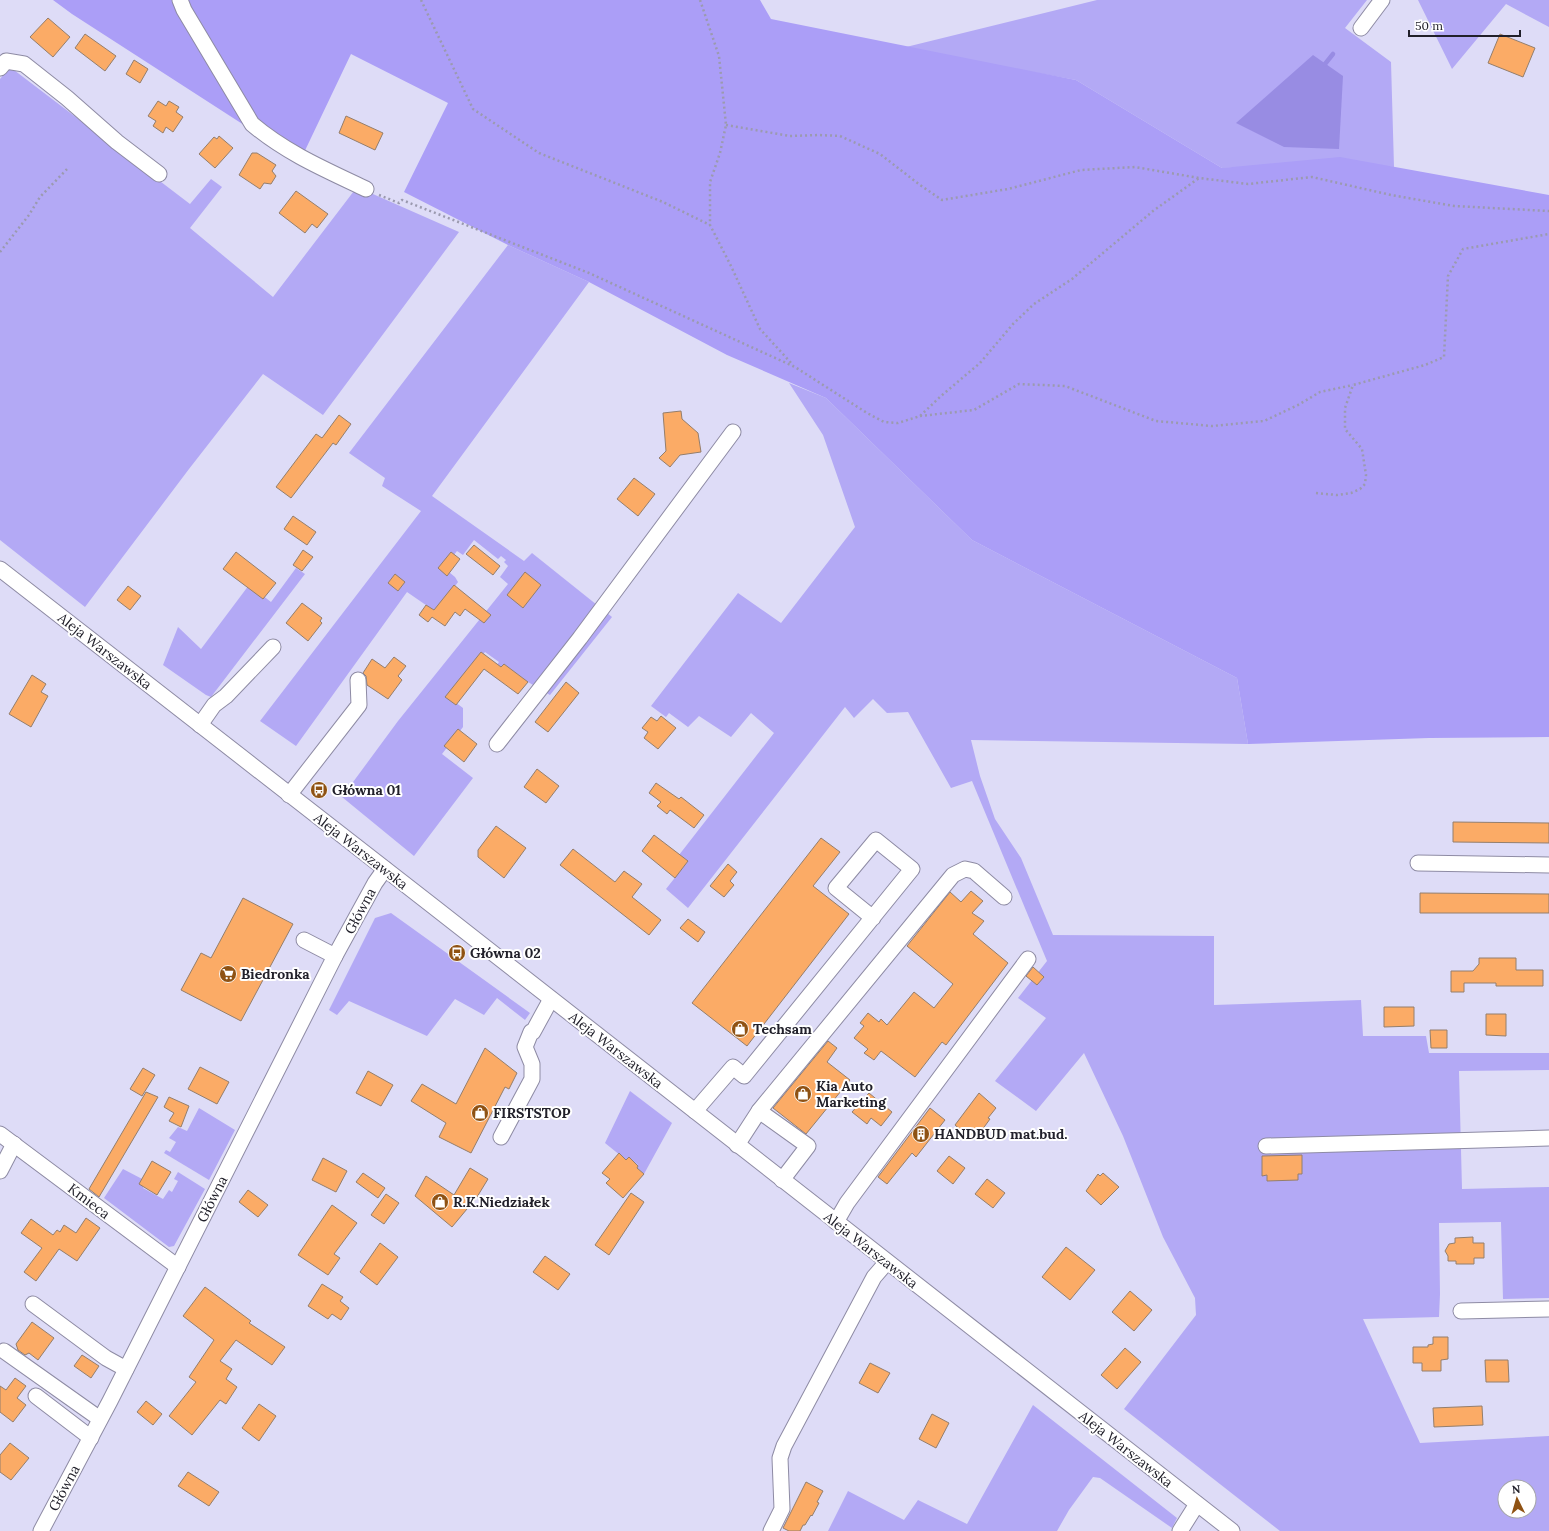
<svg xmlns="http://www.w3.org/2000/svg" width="1549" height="1531" font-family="Lora,serif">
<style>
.green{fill:#b3a9f5;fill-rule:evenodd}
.forest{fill:#ab9ef7}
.water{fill:#988ce3}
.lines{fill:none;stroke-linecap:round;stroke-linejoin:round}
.stream{stroke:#988ce3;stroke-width:4.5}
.building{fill:#fbab66;stroke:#947e6c}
.minor-casing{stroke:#8e8ba4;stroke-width:17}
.path{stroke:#9b9aaf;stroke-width:2.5;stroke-dasharray:2 3;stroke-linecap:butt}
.minor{stroke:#fff;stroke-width:15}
.labels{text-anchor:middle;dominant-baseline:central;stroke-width:4;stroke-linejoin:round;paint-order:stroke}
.street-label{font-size:14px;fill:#21202a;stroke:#fff}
.poi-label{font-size:14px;font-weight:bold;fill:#21202a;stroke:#fff;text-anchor:start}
</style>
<rect width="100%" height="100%" fill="#dedcf7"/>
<g class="green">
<polygon points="1097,0 1367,0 1345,28 1391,62 1394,167 1355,165 1222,168 1076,80 902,48"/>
<polygon points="1418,0 1549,0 1549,27 1506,4 1452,69"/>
<polygon points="10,67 190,204 211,179 222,187 190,228 273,297 357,187 459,232 323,415 263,374 189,469 85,607 0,540 0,79"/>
<polygon points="508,245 589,282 432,496 524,561 532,553 612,617 550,695 528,682 504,664 494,676 492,672 499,662 485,652 451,699 463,708 463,727 442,754 473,778 414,856 342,797 398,721 508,584 500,577 508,566 504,562 506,560 501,556 498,559 474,540 463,555 457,551 444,568 455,577 458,582 436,612 407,592 296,746 260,721 421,511 382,486 385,478 349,453"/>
<path d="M789,383L826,398L972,540L1237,678L1248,744L971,740L980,776L995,819L1021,858L1053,935L1214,936V1005L1361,1000L1363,1036H1426L1429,1053H1549V1070L1459,1071L1462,1189L1549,1187V1298L1503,1299L1501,1222L1439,1223L1440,1294L1439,1317L1363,1319L1420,1443L1549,1436V1531H1280L1124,1409L1196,1315L1195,1298L1163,1237L1123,1136L1084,1053L1036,1111L995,1081L1046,1018L1018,998L1047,961L972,781L951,788L908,712L887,713L873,699L854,718L845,707L688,908L666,889L688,861L679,855L774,733L751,713L731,737L699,716L688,727L669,713L666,717L651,706L738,593L781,623L855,527L823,435ZM1505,1487H1529V1511H1505Z"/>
<polygon points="296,568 305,574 211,697 206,695 163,665 178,627 201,649 249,585 271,602"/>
<polygon points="391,913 530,1013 525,1020 497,998 484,1015 455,999 427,1036 349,1001 337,1015 329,1010 375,918"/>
<polygon points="630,1091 672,1123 644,1174 637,1168 638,1165 629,1157 626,1160 605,1143"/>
<polygon points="199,1108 235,1130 209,1180 164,1153 166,1150 170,1152 176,1142 169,1138 178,1127 187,1131"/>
<polygon points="123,1169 146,1181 143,1188 163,1199 169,1190 172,1192 178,1181 174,1179 178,1172 205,1189 174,1246 169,1247 104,1198"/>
<polygon points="1033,1405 1177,1518 1172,1528 1100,1478 1093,1477 1069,1510 1057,1531 828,1531 848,1491 904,1520 918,1500 967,1524"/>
</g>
<polygon class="forest" points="53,0 760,0 771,19 1076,80 1222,168 1340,157 1549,195 1549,737 1429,738 1248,744 1237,678 972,540 826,398 727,355 589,282 508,245 404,192 448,103 351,54 300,161 72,14"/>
<polygon class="water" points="1313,55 1343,76 1339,149 1284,147 1236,123"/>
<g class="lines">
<polyline class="stream" points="1325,64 1333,54"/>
</g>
<g class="building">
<polygon points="48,18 70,37 53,57 30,37"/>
<polygon points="85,34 116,56 105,71 75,48"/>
<polygon points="1500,34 1535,48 1523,77 1488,63"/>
<polygon points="134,60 148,69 140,83 126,74"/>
<polygon points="158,101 166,106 169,101 179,107 176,112 183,117 173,132 166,127 163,133 153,126 156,121 148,116"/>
<polygon points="346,116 383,133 375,150 339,133"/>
<polygon points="219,136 233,148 215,168 199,154 214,137 217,139"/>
<polygon points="252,153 257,153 276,165 272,171 276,176 271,184 264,183 260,189 239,175"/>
<polygon points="296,191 328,214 317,228 312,224 305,233 279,213"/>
<polygon points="681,411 682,419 698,433 701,452 680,455 670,467 659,458 666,451 663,413"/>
<polygon points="339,415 351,424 336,445 333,443 291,498 276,487 316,434 322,438"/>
<polygon points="634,478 655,494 638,516 617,499"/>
<polygon points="293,516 316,532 307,545 284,529"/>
<polygon points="474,545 500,566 493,575 466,554"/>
<polygon points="303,550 313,557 302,571 293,565"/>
<polygon points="236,552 276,583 263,599 223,569"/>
<polygon points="451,552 460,559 447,576 438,568"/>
<polygon points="525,572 541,585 523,608 507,595"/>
<polygon points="395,574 405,582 398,591 388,583"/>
<polygon points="454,585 491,615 484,623 465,609 460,616 455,612 445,626 432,617 428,622 419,615 426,605 434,610"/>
<polygon points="128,586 141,596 130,610 117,600"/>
<polygon points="302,603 322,618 320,621 322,623 308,641 286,623"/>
<polygon points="481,652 501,667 504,664 528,682 518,694 484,669 456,705 445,697"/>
<polygon points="394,657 406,666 398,676 402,680 388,699 367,685 366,676 363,673 372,659 385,668"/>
<polygon points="32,675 46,684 41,692 48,696 31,727 9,714"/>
<polygon points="566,682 579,693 548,732 535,722"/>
<polygon points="661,716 676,728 658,749 644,738 648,732 642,728 651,717 657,721"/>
<polygon points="458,729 477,744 464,762 444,746"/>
<polygon points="537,769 559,786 546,803 524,787"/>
<polygon points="656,783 679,799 681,797 704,815 694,828 670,810 667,814 657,806 661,802 649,793"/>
<polygon points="1453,822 1549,823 1549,843 1453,842"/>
<polygon points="496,826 526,848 504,878 478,857 478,850"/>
<polygon points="654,835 688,861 675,878 642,851"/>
<polygon points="821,838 840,852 813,886 849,914 747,1046 692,1003"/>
<polygon points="573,849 615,882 624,871 642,884 632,897 661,920 649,935 560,865"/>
<polygon points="728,864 737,872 730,881 734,885 724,897 710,886"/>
<polygon points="971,891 983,901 972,913 984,921 973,934 1008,963 946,1045 942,1042 915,1077 881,1051 874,1060 864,1053 868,1049 854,1038 864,1026 860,1023 868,1013 879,1022 881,1019 887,1025 914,992 934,1008 953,984 907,946 950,892 961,902"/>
<polygon points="1420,893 1549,894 1549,913 1420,913"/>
<polygon points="243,898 293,924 241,1021 181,990 201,953 211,958"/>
<polygon points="688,919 705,932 698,942 680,928"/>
<polygon points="1479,958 1516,958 1516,970 1543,970 1543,986 1496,986 1496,983 1464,983 1464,992 1451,992 1451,971 1473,971 1479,964"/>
<polygon points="1033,967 1044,977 1037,985 1026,976"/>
<polygon points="1384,1007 1414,1007 1414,1026 1384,1027"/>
<polygon points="1486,1014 1506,1014 1506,1036 1486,1035"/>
<polygon points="1430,1030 1447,1030 1447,1048 1431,1048"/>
<polygon points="828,1041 837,1048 827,1062 850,1080 806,1134 773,1108"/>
<polygon points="485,1048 517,1073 509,1089 505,1087 471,1153 439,1137 446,1123 411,1101 422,1084 456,1104"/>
<polygon points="200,1067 229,1082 217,1104 188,1089"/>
<polygon points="143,1068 155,1075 142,1096 130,1089"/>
<polygon points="368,1071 393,1085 381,1106 356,1093"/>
<polygon points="146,1092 158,1097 99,1197 89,1189"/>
<polygon points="869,1093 892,1112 881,1126 871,1118 867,1124 852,1112"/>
<polygon points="979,1093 996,1108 988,1118 990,1119 982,1130 980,1129 971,1139 955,1125"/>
<polygon points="169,1097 189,1106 181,1127 169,1121 174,1113 164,1107"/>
<polygon points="930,1108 945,1120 916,1157 912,1153 887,1184 878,1177"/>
<polygon points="619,1153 626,1160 629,1157 638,1166 637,1168 644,1174 623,1198 606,1183 610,1179 602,1173"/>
<polygon points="1302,1155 1302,1174 1298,1174 1298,1180 1267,1181 1267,1175 1262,1176 1262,1156"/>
<polygon points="949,1156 965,1168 953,1184 937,1171"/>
<polygon points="323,1158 347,1171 336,1192 312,1180"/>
<polygon points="152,1161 171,1172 157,1195 139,1184"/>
<polygon points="470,1168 488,1179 477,1197 452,1227 415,1196 426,1176 454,1195"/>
<polygon points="363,1173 385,1188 378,1198 356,1182"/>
<polygon points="1103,1173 1119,1187 1101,1205 1086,1191 1098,1174 1100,1176"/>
<polygon points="987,1179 1005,1193 993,1208 975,1194"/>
<polygon points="248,1190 268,1205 258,1217 239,1202"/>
<polygon points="631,1193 644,1202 609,1255 595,1245"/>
<polygon points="386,1194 399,1203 384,1224 371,1215"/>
<polygon points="332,1205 357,1223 334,1254 340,1258 328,1275 298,1255"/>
<polygon points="86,1218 100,1228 77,1261 59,1249 36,1281 24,1272 42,1248 21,1233 31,1219 53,1235 57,1230 60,1232 64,1225 76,1233"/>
<polygon points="1473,1237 1473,1243 1484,1243 1484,1258 1474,1258 1474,1264 1456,1264 1456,1261 1448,1261 1448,1256 1445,1251 1449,1244 1455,1243 1455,1238"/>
<polygon points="380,1243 398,1257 377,1285 360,1272"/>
<polygon points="1066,1247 1095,1270 1070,1300 1042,1277"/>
<polygon points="545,1256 570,1274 558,1290 533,1272"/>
<polygon points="322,1284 343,1297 340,1301 349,1308 341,1320 332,1314 328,1319 308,1306"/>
<polygon points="205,1287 251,1321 249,1323 285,1347 272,1365 236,1340 220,1361 232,1369 226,1379 237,1387 226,1404 220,1400 192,1435 169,1416 196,1382 189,1377 214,1340 183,1316"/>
<polygon points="1130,1291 1152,1310 1134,1331 1112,1312"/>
<polygon points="32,1322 54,1338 38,1360 29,1353 25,1355 18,1350 16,1344"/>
<polygon points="1433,1337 1448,1337 1448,1359 1441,1360 1441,1371 1422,1371 1422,1363 1413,1363 1413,1347 1428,1347 1428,1345 1433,1344"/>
<polygon points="1125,1348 1141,1362 1117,1389 1101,1375"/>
<polygon points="82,1355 99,1366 91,1378 74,1366"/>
<polygon points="1485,1360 1508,1360 1509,1382 1486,1382"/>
<polygon points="870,1363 890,1373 878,1393 859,1383"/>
<polygon points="15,1378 26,1386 17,1398 26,1405 13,1422 0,1412 0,1386 6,1390"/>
<polygon points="146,1401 162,1414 153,1425 137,1412"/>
<polygon points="259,1404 276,1416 259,1441 242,1428"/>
<polygon points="1482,1406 1483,1425 1434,1427 1433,1408"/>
<polygon points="932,1414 949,1423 936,1448 919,1439"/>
<polygon points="10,1443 29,1458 11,1480 0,1472 0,1455"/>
<polygon points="188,1472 219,1492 209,1506 178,1486"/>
<polygon points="806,1482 823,1491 817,1502 819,1503 812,1516 811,1515 805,1525 803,1525 800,1531 789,1531 783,1528"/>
</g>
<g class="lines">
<g class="minor-casing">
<g id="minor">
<path d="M180,0L184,10L252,124C286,153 326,170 366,189"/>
<polyline points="1361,28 1382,0"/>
<polyline points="0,68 6,61 24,64 67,98 117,142 159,174"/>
<path d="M0,569C144,682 289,794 434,907C701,1114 965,1324 1232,1531"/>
<polyline points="200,725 214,705 226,696 273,647"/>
<polyline points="497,744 580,638 733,432"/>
<polyline points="289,795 359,705 358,680"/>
<polyline points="1418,863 1549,865"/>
<polyline points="304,940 335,956"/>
<polyline points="695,1111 733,1067 744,1076 912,869 876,840 836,888 873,918"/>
<polyline points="759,1111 808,1146 782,1180"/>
<polyline points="0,1134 178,1267"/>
<polyline points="501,1137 532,1079 532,1064 525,1047 531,1032 533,1032 551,999"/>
<polyline points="737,1145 759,1111 953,875 965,869 974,871 1004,897"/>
<polyline points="1266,1146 1549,1138"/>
<polyline points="0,1171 14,1144"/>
<polyline points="836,1222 847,1203 1028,959"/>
<polyline points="33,1304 106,1358 126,1369"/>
<polyline points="1461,1311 1549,1309"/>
<polyline points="4,1351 100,1419"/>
<polyline points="36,1396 91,1438"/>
<polyline points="41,1531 110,1401 335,956 375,883 385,869"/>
<polyline points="771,1531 782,1509 780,1458 784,1446 874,1277 887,1262"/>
<polyline points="1180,1531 1197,1504"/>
</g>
</g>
<g class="path">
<polyline points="421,0 473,109 539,153 663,202 710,225"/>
<polyline points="700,0 719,56 726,125 720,153 710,182 710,225 731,266 760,329 793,365"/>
<polyline points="726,125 790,136 819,135 840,136 880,154 920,185 942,200 1008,189 1081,170 1135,167 1199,178 1248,184 1312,177 1391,195 1454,206 1549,211"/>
<polyline points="379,195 399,203 402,200 589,273 795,367 867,413 884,422 898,423 920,416 941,396 980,363 1013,324 1034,304 1072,279 1153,211 1199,178"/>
<polyline points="0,252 29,215 40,197 69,167"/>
<polyline points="920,416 974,410 1019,384 1065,386 1156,421 1212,426 1264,421 1298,405 1320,392 1353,385"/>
<polyline points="1316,493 1337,495 1351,493 1360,489 1365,484 1366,475 1362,449 1345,429 1345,408 1353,385 1425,365 1444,357 1448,276 1463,249 1549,234"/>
</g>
<use href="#minor" class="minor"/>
</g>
<defs>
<g id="bus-disc" transform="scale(0.9)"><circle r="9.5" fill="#8f5213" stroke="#fff"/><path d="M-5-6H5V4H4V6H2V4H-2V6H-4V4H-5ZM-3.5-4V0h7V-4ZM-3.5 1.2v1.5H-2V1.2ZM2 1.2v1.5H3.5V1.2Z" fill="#fff"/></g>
<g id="supermarket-disc" transform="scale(0.9)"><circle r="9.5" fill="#8f5213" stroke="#fff"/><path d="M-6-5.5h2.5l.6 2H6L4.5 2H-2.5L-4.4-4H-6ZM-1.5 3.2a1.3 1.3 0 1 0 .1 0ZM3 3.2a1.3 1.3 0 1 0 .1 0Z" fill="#fff"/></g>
<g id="shop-disc" transform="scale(0.9)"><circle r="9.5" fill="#8f5213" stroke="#fff"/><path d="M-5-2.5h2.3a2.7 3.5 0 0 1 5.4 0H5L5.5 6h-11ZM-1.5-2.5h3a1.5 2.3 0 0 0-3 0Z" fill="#fff"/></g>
<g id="building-disc" transform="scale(0.9)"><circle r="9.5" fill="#8f5213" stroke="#fff"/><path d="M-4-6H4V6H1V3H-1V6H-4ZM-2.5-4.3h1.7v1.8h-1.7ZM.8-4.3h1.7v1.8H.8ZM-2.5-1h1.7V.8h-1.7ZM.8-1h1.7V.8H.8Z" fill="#fff"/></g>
</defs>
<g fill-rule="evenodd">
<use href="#bus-disc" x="319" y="790"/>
<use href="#bus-disc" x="457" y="953"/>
<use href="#supermarket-disc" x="228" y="974"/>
<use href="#shop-disc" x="740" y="1029"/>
<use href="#shop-disc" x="803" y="1094"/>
<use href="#shop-disc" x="480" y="1113"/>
<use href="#building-disc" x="921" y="1134"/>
<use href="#shop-disc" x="440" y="1202"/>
</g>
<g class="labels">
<g class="street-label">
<text transform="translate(105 651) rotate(38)">Aleja Warszawska</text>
<text transform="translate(361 851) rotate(38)">Aleja Warszawska</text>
<text transform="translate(360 911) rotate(-62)">Główna</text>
<text transform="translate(616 1050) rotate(38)">Aleja Warszawska</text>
<text transform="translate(212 1199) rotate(-63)">Główna</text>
<text transform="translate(89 1201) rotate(37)">Kmieca</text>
<text transform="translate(871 1250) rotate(38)">Aleja Warszawska</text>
<text transform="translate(1126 1449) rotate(38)">Aleja Warszawska</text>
<text transform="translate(64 1488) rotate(-62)">Główna</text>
</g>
<g class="poi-label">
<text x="332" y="790">Główna 01</text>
<text x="470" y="953">Główna 02</text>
<text x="241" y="974">Biedronka</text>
<text x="753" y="1029">Techsam</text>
<text x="816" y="1086">Kia Auto<tspan x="816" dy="16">Marketing</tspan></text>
<text x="493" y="1113">FIRSTSTOP</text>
<text x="934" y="1134">HANDBUD mat.bud.</text>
<text x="453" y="1202">R.K.Niedziałek</text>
</g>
</g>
<g transform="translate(1517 1499) rotate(355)"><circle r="19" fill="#ffffff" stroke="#a6a6aa"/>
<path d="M0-3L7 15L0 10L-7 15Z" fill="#8f5213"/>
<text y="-6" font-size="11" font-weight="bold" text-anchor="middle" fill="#21202a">N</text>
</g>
<path d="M1409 30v6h111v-6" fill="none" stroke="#21202a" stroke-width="2"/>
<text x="1415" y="30" font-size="12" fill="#21202a" stroke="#ffffff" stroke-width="3" paint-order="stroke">50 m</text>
</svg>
